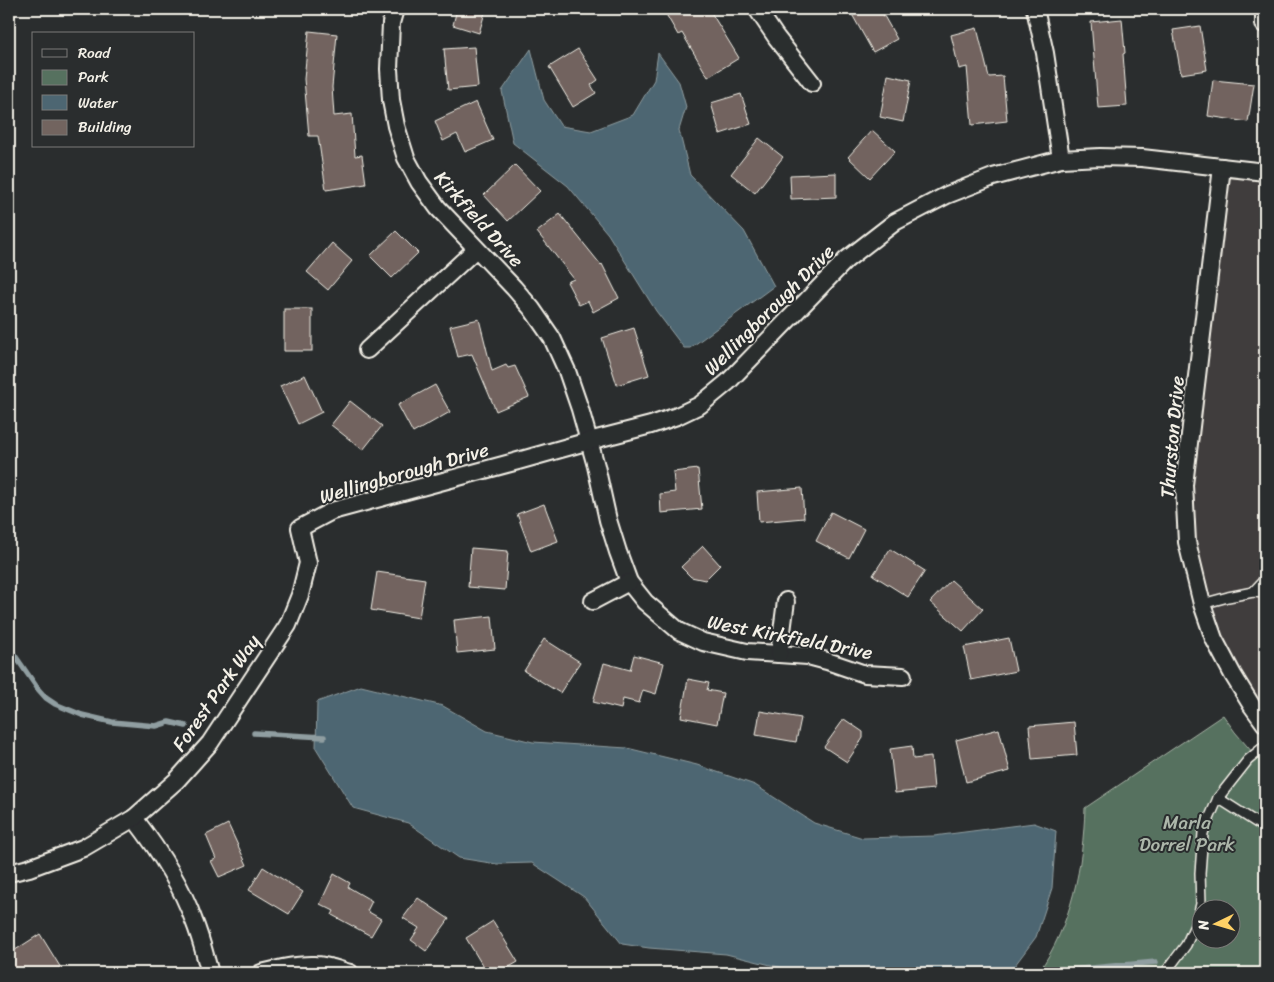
<svg xmlns="http://www.w3.org/2000/svg" width="1274" height="982" font-family="Sriracha,sans-serif">
<style>
.built{fill:#403e3d}
.green{fill:#56715f;stroke:#a5b1a4;fill-rule:evenodd}
.water{fill:#4d6672;stroke:#909ea1}
.lines{fill:none;stroke-linecap:round;stroke-linejoin:round}
.stream{stroke:#909ea1;stroke-width:5.5}
.building{fill:#72645f;stroke:#f4f1e8}
.service-casing{stroke:#f4f1e8;stroke-width:12}
.minor-casing{stroke:#f4f1e8;stroke-width:20}
.service{stroke:#2a2d2e;stroke-width:9}
.minor{stroke:#2a2d2e;stroke-width:16}
.labels{text-anchor:middle;dominant-baseline:central;stroke-width:4;stroke-linejoin:round;paint-order:stroke}
.street-label{font-size:19px;fill:#f4f1e8;stroke:#2a2d2e}
.park-label{font-size:19px;fill:#adb7aa;stroke:#2a2d2e}
</style>
<rect width="100%" height="100%" fill="#2a2d2e"/>
<filter id="ink" filterUnits="userSpaceOnUse"><feTurbulence type="fractalNoise" baseFrequency=".02" numOctaves="2"/><feDisplacementMap in="SourceGraphic" scale="10" xChannelSelector="R" yChannelSelector="G"/><feConvolveMatrix kernelMatrix="1 2 1 2 8 2 1 2 1" color-interpolation-filters="sRGB"/></filter>
<g filter="url(#ink)">
<polygon class="built" points="1222,167 1265,172 1265,724 1202,604 1184,485"/>
<path class="green" d="M1223,715L1235,732L1265,767V973H1038C1072,924 1083,866 1085,808ZM1202,910H1232V940H1202Z"/>
<g class="water">
<polygon points="531,49 544,100 561,126 591,131 633,115 654,80 658,53 679,82 686,107 679,130 690,175 744,231 774,286 690,348 684,348 656,311 608,234 568,186 513,143 502,91"/>
<polygon points="361,686 443,706 487,731 533,742 627,748 697,765 755,785 814,823 863,838 934,836 1034,823 1056,831 1052,888 1036,937 1009,973 803,973 726,954 649,948 622,944 584,897 532,863 497,864 459,858 408,823 353,808 316,748 317,702"/>
</g>
<g class="lines">
<g class="stream">
<polyline points="9,647 38,689 46,698 55,704 82,715 112,722 156,726 169,722 186,726"/>
<polyline points="254,733 324,737"/>
<polyline points="1038,973 1156,962"/>
</g>
</g>
<g class="building">
<polygon points="457,9 486,9 479,33 453,25"/>
<polygon points="663,9 709,9 739,58 708,77 682,33 678,35"/>
<polygon points="849,9 880,9 897,39 873,52"/>
<polygon points="1122,19 1125,53 1123,54 1127,106 1098,108 1091,22"/>
<polygon points="1200,26 1207,70 1181,74 1173,30"/>
<polygon points="977,28 989,77 1003,76 1007,121 972,125 967,67 959,69 951,35"/>
<polygon points="309,31 337,34 332,87 334,116 352,114 355,156 362,155 366,184 326,190 318,136 309,136 304,79"/>
<polygon points="474,47 478,87 448,90 444,49"/>
<polygon points="578,49 598,80 591,85 596,93 573,107 549,67"/>
<polygon points="888,75 911,80 903,122 880,117"/>
<polygon points="1213,80 1254,84 1248,122 1208,116"/>
<polygon points="741,94 751,124 720,134 711,103"/>
<polygon points="476,102 493,140 465,152 457,134 443,141 435,121"/>
<polygon points="872,130 895,151 870,178 848,157"/>
<polygon points="759,138 783,157 755,193 731,174"/>
<polygon points="515,165 540,191 508,221 484,195"/>
<polygon points="836,173 836,197 791,199 790,175"/>
<polygon points="560,214 601,265 602,264 619,298 593,312 588,301 579,305 567,282 574,279 537,232"/>
<polygon points="396,231 418,253 392,278 370,256"/>
<polygon points="332,243 352,261 328,290 307,272"/>
<rect x="284" y="309" width="28" height="42"/>
<polygon points="479,319 492,371 506,365 508,368 515,366 529,397 496,411 472,354 458,357 450,326"/>
<polygon points="634,328 649,375 617,385 602,338"/>
<polygon points="305,375 322,412 298,424 280,386"/>
<polygon points="435,385 450,412 413,433 398,405"/>
<polygon points="350,401 382,426 363,450 331,425"/>
<polygon points="698,469 702,509 661,513 660,494 675,492 673,472"/>
<polygon points="802,488 804,518 759,522 757,492"/>
<polygon points="544,504 558,541 531,551 517,514"/>
<polygon points="831,512 864,529 849,558 816,541"/>
<polygon points="703,546 720,565 705,580 691,577 681,567"/>
<polygon points="471,548 508,551 505,590 468,587"/>
<polygon points="890,549 925,571 908,597 873,575"/>
<polygon points="377,572 425,579 419,618 371,610"/>
<polygon points="951,580 983,609 963,631 930,602"/>
<polygon points="492,616 495,649 457,653 454,620"/>
<polygon points="1009,638 1016,671 971,680 964,647"/>
<polygon points="544,639 580,662 560,693 524,671"/>
<polygon points="634,655 664,663 656,694 643,690 639,703 623,699 621,709 593,702 604,663 630,670"/>
<polygon points="688,679 709,683 707,690 723,693 717,724 681,717"/>
<polygon points="760,711 801,718 796,742 756,735"/>
<polygon points="844,719 863,732 863,738 847,762 824,747"/>
<polygon points="1074,722 1077,755 1032,759 1029,726"/>
<polygon points="999,729 1010,771 966,782 956,740"/>
<polygon points="912,746 913,759 931,757 934,789 895,793 890,749"/>
<polygon points="228,824 247,865 219,877 211,861 216,859 206,835"/>
<polygon points="263,867 303,892 289,914 249,890"/>
<polygon points="334,874 350,883 348,887 372,901 367,911 381,919 371,936 332,915 334,911 320,904"/>
<polygon points="418,898 449,919 426,951 411,940 419,928 403,918"/>
<polygon points="493,921 518,962 499,973 487,973 466,938"/>
<polygon points="40,934 64,973 9,973 9,954"/>
</g>
<g class="lines">
<g class="service-casing">
<g id="service">
<polyline points="1253,592 1265,579"/>
<polyline points="1202,604 1228,597 1253,592 1265,593"/>
<polyline points="1218,798 1265,828"/>
<polyline points="1165,973 1186,945 1196,923 1201,904 1200,873 1203,833 1218,798 1248,760 1265,746"/>
</g>
</g>
<g class="minor-casing">
<g id="minor">
<polyline points="395,9 391,23 389,69 391,100 396,126 406,158 419,182 438,208 514,288 532,309 552,338 567,371 580,409 596,466 608,520 618,552 629,582 645,602 679,631 703,642 747,652 808,656 827,661 865,674 903,676"/>
<polyline points="757,9 776,37 812,83"/>
<polyline points="1035,9 1045,53 1061,159"/>
<polyline points="1264,24 1264,9"/>
<polyline points="1222,167 1184,485 1187,542 1202,604 1214,639 1233,675 1252,706 1265,724"/>
<polyline points="367,350 476,249"/>
<polyline points="593,601 629,582"/>
<polyline points="779,654 786,601"/>
<path d="M134,818C158,849 181,884 194,921C201,938 205,956 210,973"/>
<polyline points="9,873 29,868 83,848 134,818 177,780 210,743 288,625 300,595 308,563 300,528 332,511 518,461 589,441 651,425 677,416 700,405 728,382 846,260 895,222 947,195 993,177 1061,159 1100,157 1142,158 1265,172"/>
<path d="M261,973C279,969 297,964 315,965C327,965 339,970 350,973"/>
</g>
</g>
<use href="#service" class="service"/>
<use href="#minor" class="minor"/>
</g>
</g>
<g class="labels">
<g class="street-label">
<text transform="translate(479 219) rotate(48)">Kirkfield Drive</text>
<text transform="translate(769 310) rotate(-45)">Wellingborough Drive</text>
<text transform="translate(1172 437) rotate(-85)">Thurston Drive</text>
<text transform="translate(404 473) rotate(-16)">Wellingborough Drive</text>
<text transform="translate(790 637) rotate(11)">West Kirkfield Drive</text>
<text transform="translate(216 693) rotate(-55)">Forest Park Way</text>
</g>
<g class="park-label">
<text x="1187" y="822">Marla<tspan x="1187" dy="22">Dorrel Park</tspan></text>
</g>
</g>
<rect width="1274" height="982" fill="none" stroke="#2a2d2e" stroke-width="30"/>
<rect x="15" y="15" width="1244" height="952" fill="none" stroke="#f4f1e8" stroke-width="2" filter="url(#ink)"/>
<rect x="32" y="32" width="162" height="115" fill="#2a2d2e" stroke="#7b7b78"/>
<rect x="42" y="49" width="25" height="8" fill="#2a2d2e" stroke="#7b7b78"/>
<text x="78" y="58" font-size="15" fill="#f4f1e8">Road</text>
<rect x="42" y="70" width="25" height="15" fill="#56715f" stroke="#7b7b78"/>
<text x="78" y="82" font-size="15" fill="#f4f1e8">Park</text>
<rect x="42" y="95" width="25" height="15" fill="#4d6672" stroke="#7b7b78"/>
<text x="78" y="108" font-size="15" fill="#f4f1e8">Water</text>
<rect x="42" y="120" width="25" height="15" fill="#72645f" stroke="#7b7b78"/>
<text x="78" y="132" font-size="15" fill="#f4f1e8">Building</text>
<g transform="translate(1216 924) rotate(265)"><circle r="24" fill="#2a2d2e" stroke="#7b7b78"/>
<path d="M0-4L9 19L0 12L-9 19Z" fill="#ffd166"/>
<text y="-8" font-size="14" font-weight="bold" text-anchor="middle" fill="#f4f1e8">N</text>
</g>
</svg>
